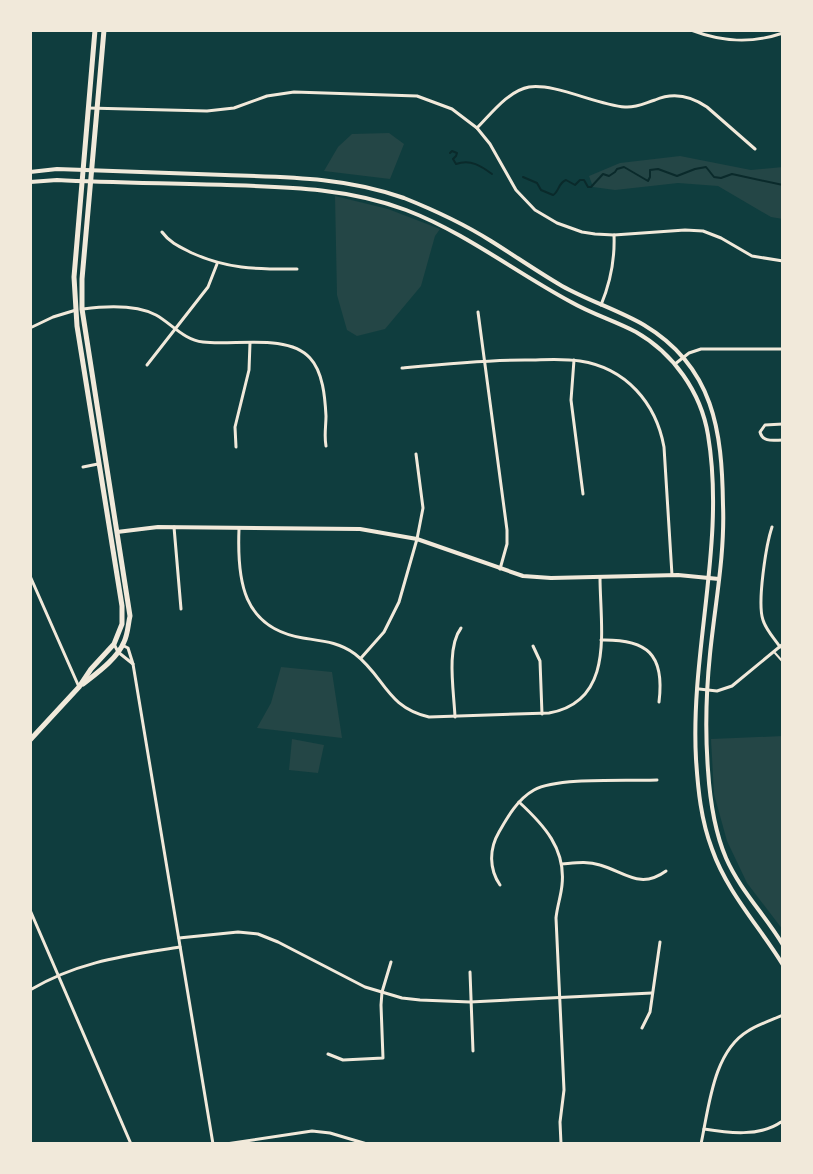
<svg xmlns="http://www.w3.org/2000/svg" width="813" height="1174" font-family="Manrope,sans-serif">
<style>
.green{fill:#244646}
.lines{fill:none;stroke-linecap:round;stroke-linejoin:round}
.stream{stroke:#0a2a2b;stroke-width:2}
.service{stroke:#f1e9da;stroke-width:2}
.minor{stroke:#f1e9da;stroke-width:3}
.tertiary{stroke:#f1e9da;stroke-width:4}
.secondary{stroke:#f1e9da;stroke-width:4}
.primary{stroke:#f1e9da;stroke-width:5}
</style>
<rect width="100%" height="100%" fill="#0f3d3e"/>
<g class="green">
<polygon points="389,133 404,144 390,179 324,171 338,147 352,134"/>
<polygon points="680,156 751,170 783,167 783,219 771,217 718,186 678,183 615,190 593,187 589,176 620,163"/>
<polygon points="335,196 388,209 440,229 435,236 421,286 385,329 357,336 347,330 337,295"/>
<polygon points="281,667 332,672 342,738 257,728 271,703"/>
<polygon points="783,736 783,930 747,883 727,841 714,794 711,739"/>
<polygon points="292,739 324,745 318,773 289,770"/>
</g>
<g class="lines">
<g class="stream">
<path d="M450,153L452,151L457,153L456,156L453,159L456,164C471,159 481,166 492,174"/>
<path d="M523,177L537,183L541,190L553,195C559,192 558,183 566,180L575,185L580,180H584L588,187H591L603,174L609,176L615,172L617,169L624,167L648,181L650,177V170L658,169L677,176L695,169L706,167L714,177L721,178L732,174L783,185"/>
</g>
<polyline class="service" points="775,653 783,662"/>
<g class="minor">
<path d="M691,30C722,42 751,44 783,33"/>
<polyline points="88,108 207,111 234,108 267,96 294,92 417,96 452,109 477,128 490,144 516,190 535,210 557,223 582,232 595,234 614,235 685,230 703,231 721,238 752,256 783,261"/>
<path d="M477,128C491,114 508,91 529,87C555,83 597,105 625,107C636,108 645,103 655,100C673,92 691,96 707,107L755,149"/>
<path d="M162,232C170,243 180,247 192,253C229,270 259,269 297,269"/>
<path d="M601,305C611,281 615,260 614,235"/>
<path d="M83,309C106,306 135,304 156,315C172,324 184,340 203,342C233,346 288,333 310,358C323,372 325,397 326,416C326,426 324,436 326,446"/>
<polyline points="478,312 507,530 507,544 500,569"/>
<polyline points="30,328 53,317 76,310"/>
<polyline points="574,360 571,400 583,494"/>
<polyline points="675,364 689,353 701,349 783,349"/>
<polyline points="147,365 208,287 217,264"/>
<path d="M402,368C443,364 483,360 525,360C543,360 562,358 580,361C626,368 656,403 664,447L672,575"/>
<path d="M783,424L765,425L760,432C763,443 774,440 783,440"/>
<polyline points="236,447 235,427 249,370 250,343"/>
<polyline points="83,467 98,464"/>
<polyline points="174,527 181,609"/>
<path d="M772,527C766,545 757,603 763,620C766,630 774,638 780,647"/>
<path d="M239,529C237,580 242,628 303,638C322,641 339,642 355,654C385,677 386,707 429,717L549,713C616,701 600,628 600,577"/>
<polyline points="30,576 79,687"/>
<path d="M601,640C647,639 665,654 659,702"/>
<polyline points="114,644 118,652 133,664"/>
<polyline points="124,646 128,648 133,664 213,1144"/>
<polyline points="533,646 540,661 542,714"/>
<polyline points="361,658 384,632 399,602 417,539 423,508 416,454"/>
<polyline points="699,689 717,691 732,686 783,644"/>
<path d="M455,717C454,692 446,648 461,628"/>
<path d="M519,802C544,825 566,849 562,885C561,896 557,907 556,918L564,1090L560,1122L561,1144"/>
<path d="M562,864C575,863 587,861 600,865C625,872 640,890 666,871"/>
<path d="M500,885C489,869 489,849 499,832C508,816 518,799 534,790C557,777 628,781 657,780"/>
<polyline points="30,910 131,1144"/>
<polyline points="179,938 238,932 258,934 278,942 365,987 402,998 420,1000 470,1002 652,993"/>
<polyline points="470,972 473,1051"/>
<path d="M30,990C79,961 125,956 180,947"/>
<polyline points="642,1028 650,1012 660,942"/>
<polyline points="328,1054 343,1060 383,1058 381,1005 382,992 391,962"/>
<path d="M704,1129C728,1133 760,1137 781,1122"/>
<polyline points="226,1144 312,1131 330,1133 367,1144"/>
<polyline points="563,1144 576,1144"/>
<path d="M701,1144C709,1107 713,1052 748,1031C759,1024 772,1020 783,1015"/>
</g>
<polyline class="tertiary" points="117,532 158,527 360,529 417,539 523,576 551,578 678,575 719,579"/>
<g class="secondary">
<path d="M30,172L57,169C113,171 169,173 225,175C286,177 346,177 404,198C434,210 464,224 491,241C515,256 538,272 562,286C589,301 618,310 644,325C714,367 722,431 723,505C725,555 715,604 710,654C706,693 705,731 708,770C710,801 714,830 726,858C740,890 765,915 783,945"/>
<path d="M30,182L57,180C114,183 170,183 227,185C288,187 348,188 406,210C466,233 515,272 571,302C592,314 615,321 636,332C673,353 701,392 708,435C726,543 690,651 696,759C698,790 701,820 712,849C727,892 759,926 783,965"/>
</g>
<g class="primary">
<path d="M83,684C97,673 117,659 124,642C128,634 128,624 130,616L82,309V279L104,30"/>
<polyline points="30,740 79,687 91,669 114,644 122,624 122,606 77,326 74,277 95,30"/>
</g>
</g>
<rect width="813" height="1174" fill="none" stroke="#f1e9da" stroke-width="64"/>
</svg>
